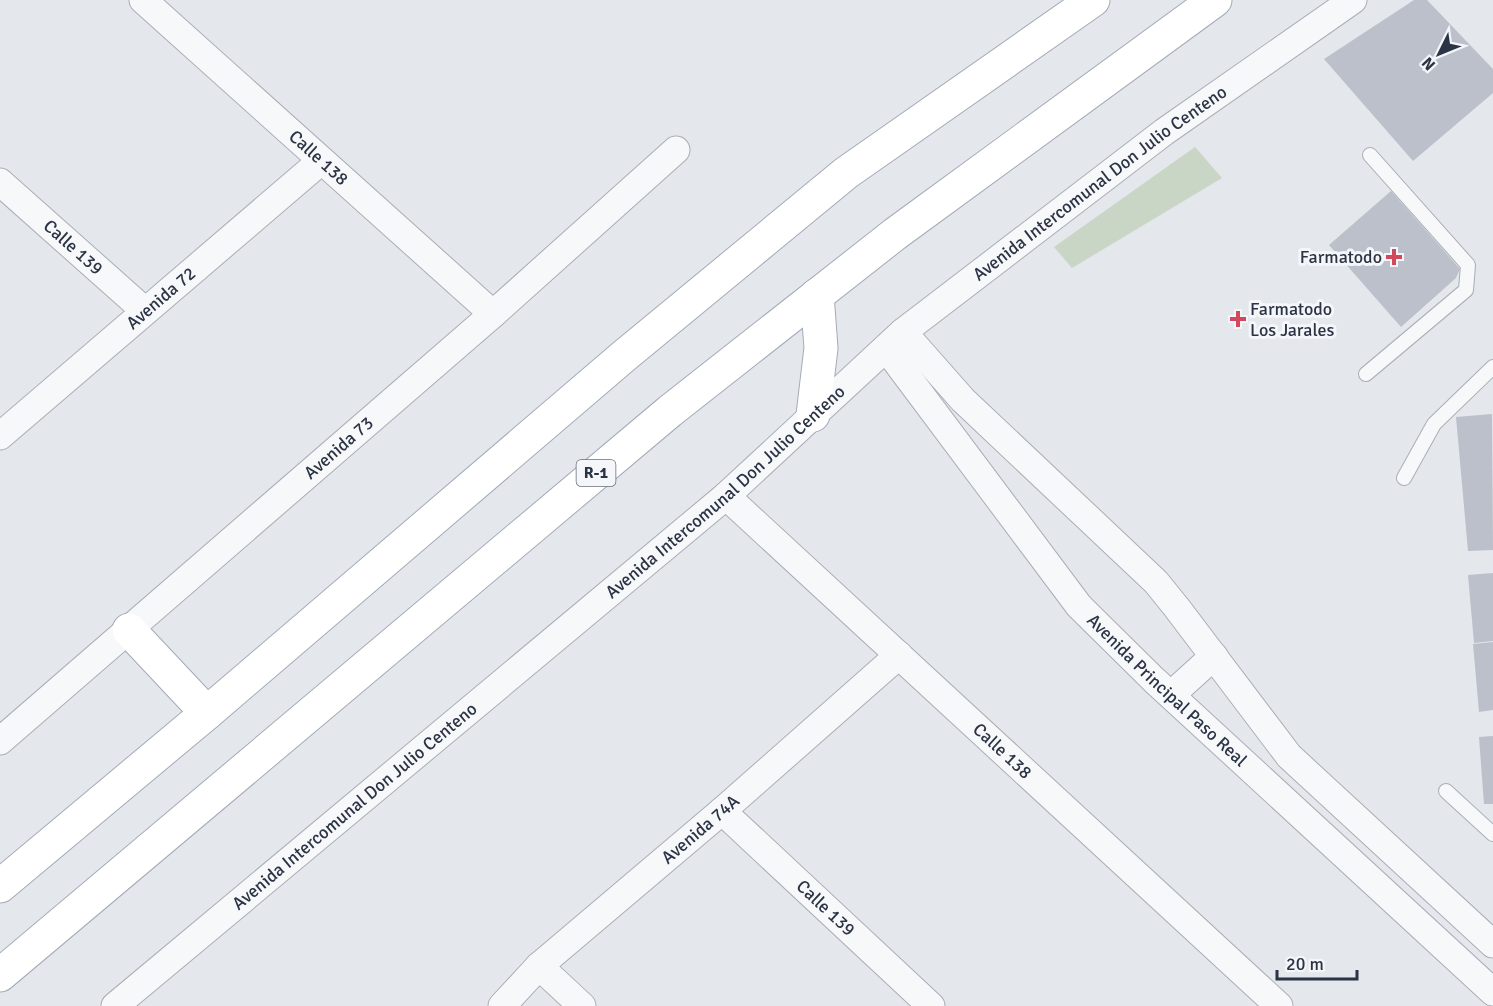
<svg xmlns="http://www.w3.org/2000/svg" width="1493" height="1006" font-family="Signika,sans-serif">
<style>
.green{fill:#c9d6c5}
.building{fill:#bbc0ca}
.lines{fill:none;stroke-linecap:round;stroke-linejoin:round}
.lane-casing{stroke:#a9aeb7;stroke-width:16}
.street-casing{stroke:#a9aeb7;stroke-width:29}
.primary-casing{stroke:#a3abb8;stroke-width:35}
.lane{stroke:#f7f8fa;stroke-width:14}
.street{stroke:#f7f8fa;stroke-width:27}
.primary{stroke:#fff;stroke-width:33}
.poi-dot{fill:#d1495b;stroke:#f4f6f9;stroke-width:2}
.labels{text-anchor:middle;dominant-baseline:central;stroke-width:6;stroke-linejoin:round;paint-order:stroke}
.shield{fill:#f4f6f9;stroke:#676e7b;stroke-width:1.5}
.shield-label{font-size:16px;font-weight:bold;fill:#2b3445}
.street-label{font-size:18px;fill:#2b3445;stroke:#f4f6f9}
.poi-label{font-size:18px;fill:#2b3445;stroke:#f4f6f9;text-anchor:end}
</style>
<rect width="100%" height="100%" fill="#e4e7ec"/>
<polygon class="green" points="1195,147 1222,178 1072,268 1054,247"/>
<g class="building">
<polygon points="1414,0 1427,0 1493,69 1493,93 1413,161 1324,59"/>
<polygon points="1391,191 1460,269 1456,278 1401,327 1329,245"/>
<polygon points="1492,414 1493,550 1468,551 1456,417"/>
<polygon points="1493,573 1493,641 1474,643 1468,575"/>
<polygon points="1493,642 1493,710 1479,712 1473,644"/>
<polygon points="1493,736 1493,804 1484,804 1479,737"/>
</g>
<g class="lines">
<g class="lane-casing">
<g id="lane">
<polyline points="1366,374 1466,290 1468,265 1370,155"/>
<polyline points="1404,478 1434,424 1493,367"/>
<polyline points="1446,791 1493,834"/>
</g>
</g>
<g class="street-casing">
<g id="street">
<path id="s1" d="M143,0L493,314"/>
<path id="s2" d="M0,182L145,311"/>
<polyline points="903,332 963,400 1156,582 1177,608 1289,756 1493,944"/>
<path id="s3" d="M886,348L1079,606L1154,680L1493,992"/>
<path id="s4" d="M0,436L321,161"/>
<path id="s5" d="M726,496L1279,1006"/>
<polyline points="1171,695 1214,656"/>
<path id="s6" d="M0,741L493,314L676,150"/>
<path id="s7" d="M722,811L931,1006"/>
<polyline points="539,966 582,1006"/>
<path id="s8" d="M115,1006L726,496L903,332L1164,132L1353,0"/>
<path id="s9" d="M502,1006L539,966L722,811L899,655"/>
</g>
</g>
<g class="primary-casing">
<g id="primary">
<polyline points="813,415 821,348 817,295"/>
<polyline points="129,630 207,713"/>
<polyline points="0,886 207,713 624,356 846,173 1093,0"/>
<polyline points="0,975 670,411 895,234 1215,0"/>
</g>
</g>
<use href="#lane" class="lane"/>
<use href="#street" class="street"/>
<use href="#primary" class="primary"/>
</g>
<g class="poi-dot">
<path d="M1391 248h6v6h6v6h-6v6h-6v-6h-6v-6h6z"/>
<path d="M1235 310h6v6h6v6h-6v6h-6v-6h-6v-6h6z"/>
</g>
<g class="labels">
<rect class="shield" x="576.5" y="460" width="39" height="26" rx="4.5"/>
<g class="shield-label">
<text x="596" y="473">R-1</text>
</g>
<g class="street-label">
<text stroke="none"><textPath href="#s1" startOffset="236">Calle 138</textPath></text>
<text stroke="none"><textPath href="#s8" startOffset="1284">Avenida Intercomunal Don Julio Centeno</textPath></text>
<text stroke="none"><textPath href="#s2" startOffset="98">Calle 139</textPath></text>
<text stroke="none"><textPath href="#s4" startOffset="212">Avenida 72</textPath></text>
<text stroke="none"><textPath href="#s6" startOffset="448">Avenida 73</textPath></text>
<text stroke="none"><textPath href="#s8" startOffset="798">Avenida Intercomunal Don Julio Centeno</textPath></text>
<text stroke="none"><textPath href="#s3" startOffset="444">Avenida Principal Paso Real</textPath></text>
<text stroke="none"><textPath href="#s5" startOffset="376">Calle 138</textPath></text>
<text stroke="none"><textPath href="#s8" startOffset="312">Avenida Intercomunal Don Julio Centeno</textPath></text>
<text stroke="none"><textPath href="#s9" startOffset="266">Avenida 74A</textPath></text>
<text stroke="none"><textPath href="#s7" startOffset="142">Calle 139</textPath></text>
</g>
<g class="poi-label">
<text x="1382" y="257">Farmatodo</text>
<text x="1250" y="309" text-anchor="start">Farmatodo<tspan x="1250" dy="21">Los Jarales</tspan></text>
</g>
</g>
<g transform="translate(1439 54) rotate(227)" stroke="#f4f6f9" stroke-width="4.5" paint-order="stroke">
<path d="M0-4.5L10 22L0 15L-10 22Z" fill="#2b3445"/>
<text y="-9" font-size="16" font-weight="bold" text-anchor="middle" fill="#2b3445">N</text>
</g>
<path d="M1277 970v9h80v-9" fill="none" stroke="#2b3445" stroke-width="3"/>
<text x="1286" y="970" font-size="18" fill="#2b3445" stroke="#f4f6f9" stroke-width="4.5" paint-order="stroke">20 m</text>
</svg>
